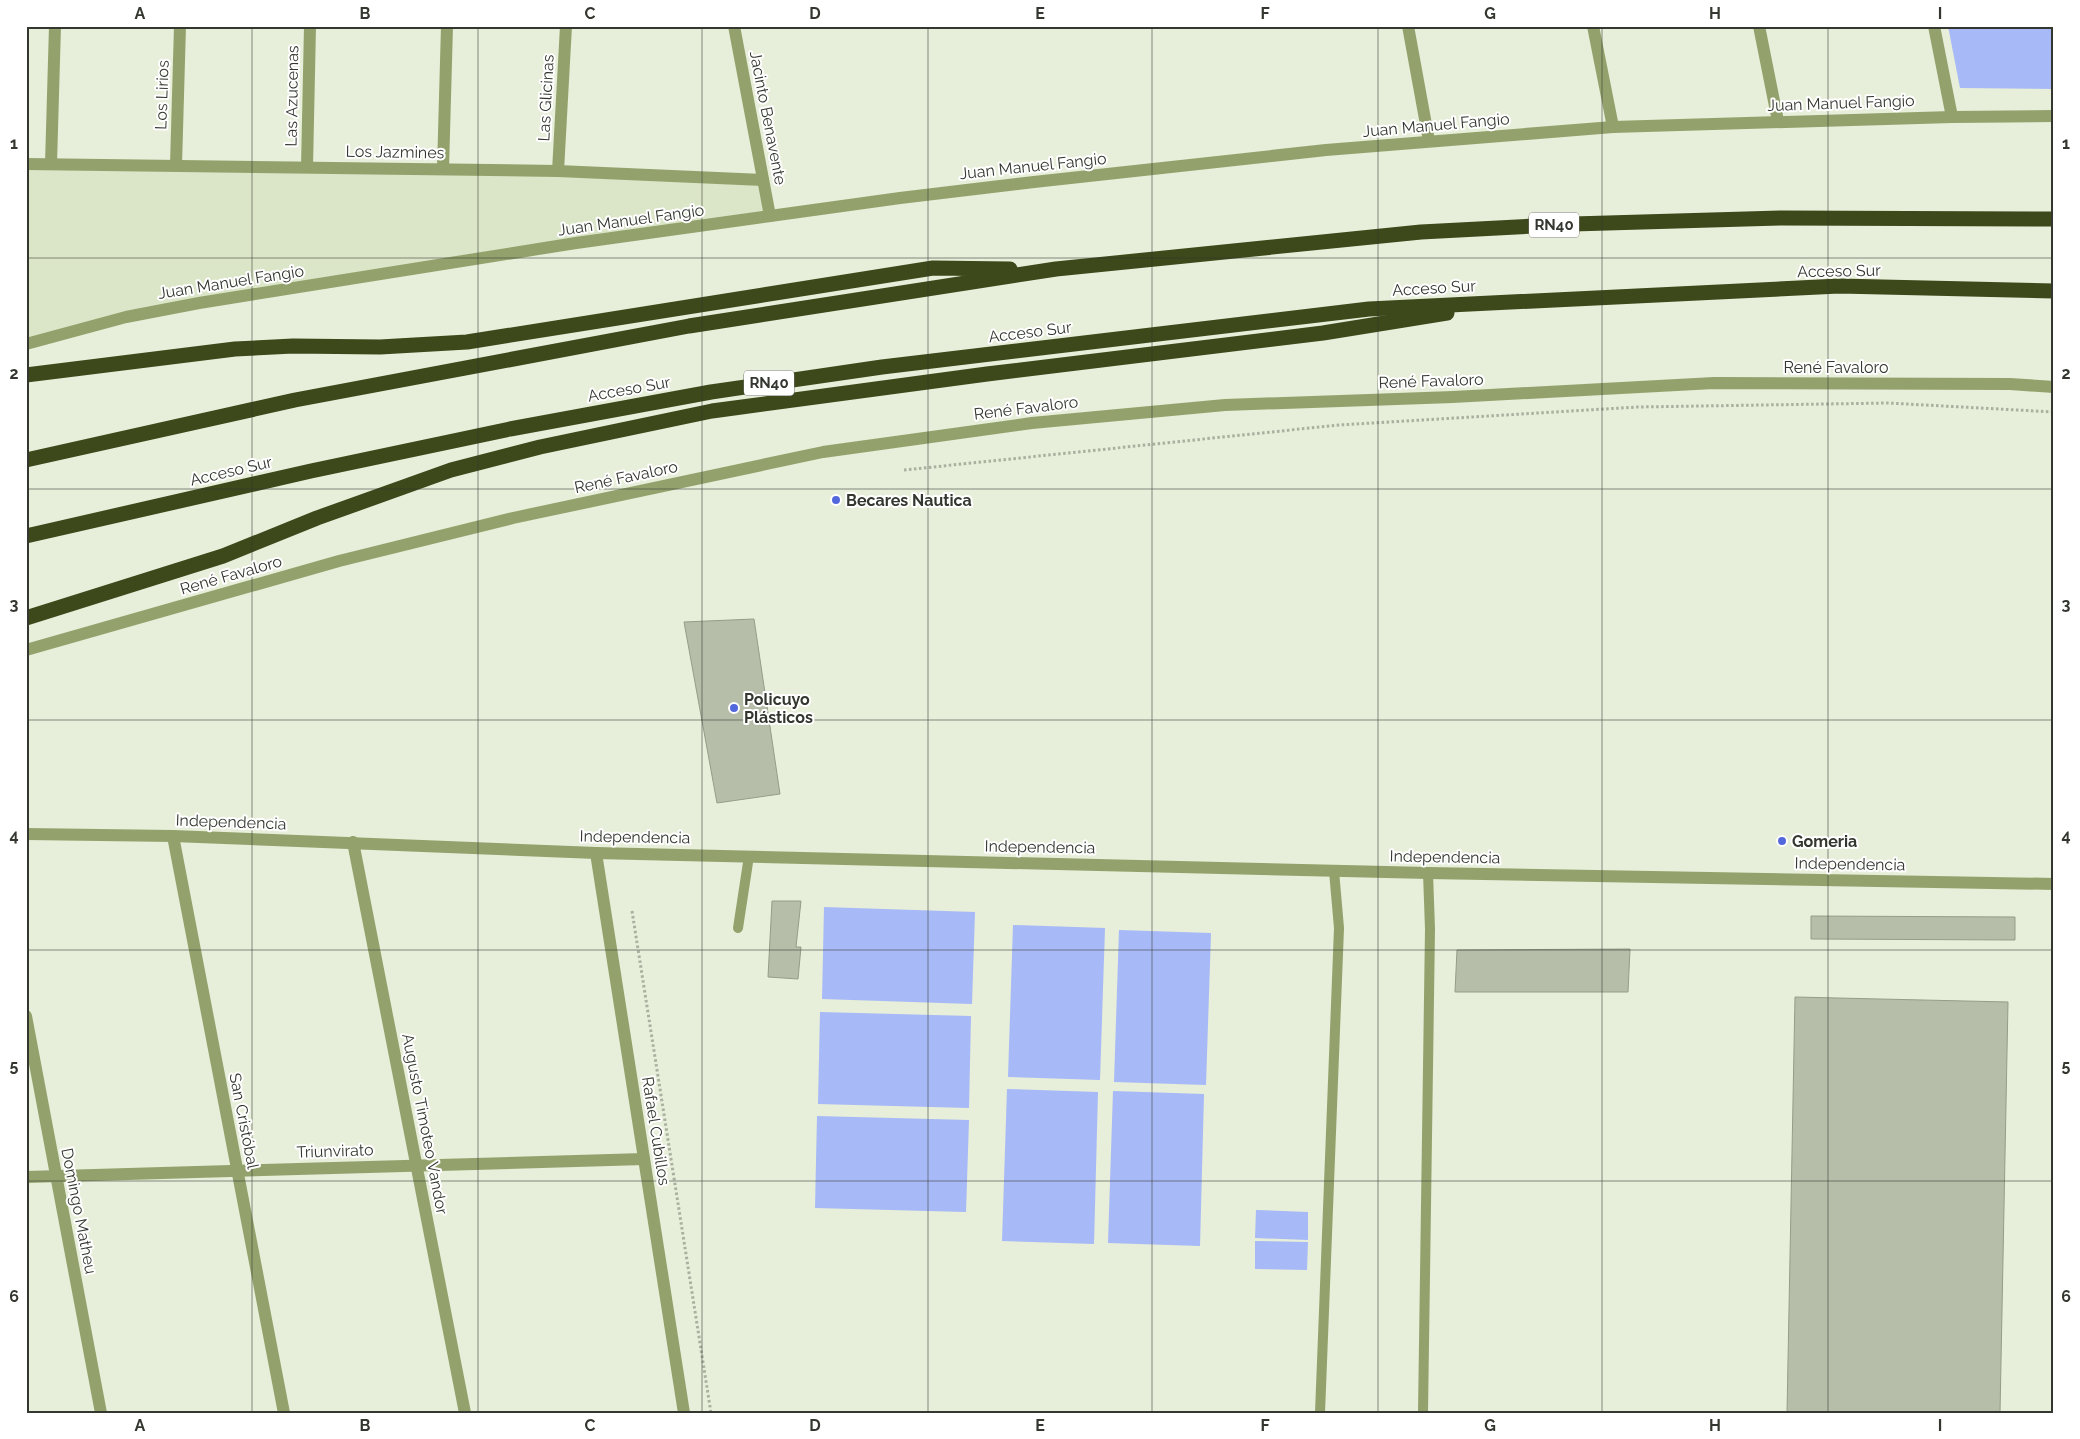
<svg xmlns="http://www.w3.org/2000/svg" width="2080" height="1439" font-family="Raleway,sans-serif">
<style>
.built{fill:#dbe5c8}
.green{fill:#a7b9f7}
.building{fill:#b6bda8;stroke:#969c88}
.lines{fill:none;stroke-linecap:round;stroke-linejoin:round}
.path{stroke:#aaaf9f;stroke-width:3;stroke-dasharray:2.5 2.5;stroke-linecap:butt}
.service{stroke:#93a26c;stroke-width:10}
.minor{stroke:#93a26c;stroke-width:12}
.tertiary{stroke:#93a26c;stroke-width:12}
.motorway{stroke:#3d481b;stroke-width:15}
.grid{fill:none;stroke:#34372f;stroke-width:1;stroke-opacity:0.55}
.poi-dot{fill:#5367dd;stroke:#fff;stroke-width:2}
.labels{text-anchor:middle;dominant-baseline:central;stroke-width:4;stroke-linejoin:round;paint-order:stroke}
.shield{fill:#fff;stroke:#71736d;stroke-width:1}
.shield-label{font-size:15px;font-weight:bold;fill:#34372f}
.street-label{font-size:16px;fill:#34372f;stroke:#fff}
.poi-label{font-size:16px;font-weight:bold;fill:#34372f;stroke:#fff;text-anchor:start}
.neatline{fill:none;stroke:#34372f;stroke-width:2}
.grid-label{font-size:16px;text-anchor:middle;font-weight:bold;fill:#34372f}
</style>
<rect width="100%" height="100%" fill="#e7eed9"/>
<polygon class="built" points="26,164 763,180 770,216 238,298 26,344"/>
<g class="green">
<polygon points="1948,26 2054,26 2054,89 1960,88"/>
<polygon points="824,907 975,912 972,1004 822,999"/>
<polygon points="1013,925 1105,928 1100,1080 1008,1077"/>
<polygon points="1119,930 1211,933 1206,1085 1114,1082"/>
<polygon points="820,1012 971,1016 969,1108 818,1104"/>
<polygon points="1007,1089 1098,1092 1094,1244 1002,1241"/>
<polygon points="1113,1091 1204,1094 1200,1246 1108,1243"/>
<polygon points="817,1116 969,1120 966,1212 815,1208"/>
<polygon points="1256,1210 1308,1212 1308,1240 1255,1238"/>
<polygon points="1255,1241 1308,1242 1307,1270 1255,1269"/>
</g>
<g class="building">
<polygon points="754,619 780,794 717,803 684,622"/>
<polygon points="772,901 801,901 796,947 801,947 798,979 768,977"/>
<polygon points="1811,916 2015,917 2015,940 1811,939"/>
<polygon points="1630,949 1628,992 1455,992 1457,950"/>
<polygon points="1795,997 2008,1002 2000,1413 1787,1413"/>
</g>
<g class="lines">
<g class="path">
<polyline points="904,470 1339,425 1638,407 1888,403 2054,412"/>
<polyline points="632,911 711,1413"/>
</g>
<g class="service">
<polyline points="738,928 749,856"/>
<polyline points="1320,1413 1339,928 1334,871"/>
<polyline points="1423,1413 1430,929 1428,873"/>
</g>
<g class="minor">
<polyline points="734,26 770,216"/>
<polyline points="1408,26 1429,141"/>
<polyline points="1593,26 1613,127"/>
<polyline points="1759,26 1778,121"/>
<polyline points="1934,26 1952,117"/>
<polyline points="26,164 558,171 763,180"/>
<polyline points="51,164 55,26"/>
<polyline points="176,165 180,26"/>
<polyline points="307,167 310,26"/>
<polyline points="443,169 447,26"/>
<polyline points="558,171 566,26"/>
<polyline points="26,344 126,317 199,303 576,243 900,198 1034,182 1326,150 1613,127 1952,117 2054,116"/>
<polyline points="26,650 339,561 513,518 823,452 1032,423 1225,405 1453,397 1714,383 2010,384 2054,387"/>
<polyline points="173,836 284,1413"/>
<polyline points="353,842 465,1413"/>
<polyline points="596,853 684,1413"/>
<polyline points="26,1016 101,1413"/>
<polyline points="26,1177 644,1159"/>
</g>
<polyline class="tertiary" points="26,834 173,836 596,853 1428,873 2054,884"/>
<g class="motorway">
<polyline points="26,375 235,349 293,346 380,347 467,342 933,268 1010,269"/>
<polyline points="26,460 295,400 689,326 1056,269 1421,232 1573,224 1781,218 2054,219"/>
<polyline points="26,536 311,471 510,429 711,392 882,367 1369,309 1839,286 2054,291"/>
<polyline points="26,618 223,556 317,518 451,470 540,447 712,411 987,374 1323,333 1447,313"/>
</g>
</g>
<path class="grid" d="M252,26V1413M478,26V1413M702,26V1413M928,26V1413M1152,26V1413M1378,26V1413M1602,26V1413M1828,26V1413M26,258H2054M26,489H2054M26,720H2054M26,950H2054M26,1181H2054"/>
<g class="poi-dot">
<circle cx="836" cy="500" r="5"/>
<circle cx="734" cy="708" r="5"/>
<circle cx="1782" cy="841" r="5"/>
</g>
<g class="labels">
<g class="shield">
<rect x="1529" y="212.5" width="50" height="25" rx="4"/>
<rect x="744" y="370.5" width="50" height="25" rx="4"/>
</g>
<g class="shield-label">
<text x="1554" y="225">RN40</text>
<text x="769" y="383">RN40</text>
</g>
<g class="street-label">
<text transform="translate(162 95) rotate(-88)">Los Lirios</text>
<text transform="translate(292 96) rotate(-89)">Las Azucenas</text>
<text transform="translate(546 98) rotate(-87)">Las Glicinas</text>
<text transform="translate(1841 103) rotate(-2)">Juan Manuel Fangio</text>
<text transform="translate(768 118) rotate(79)">Jacinto Benavente</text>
<text transform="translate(1436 125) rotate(-5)">Juan Manuel Fangio</text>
<text transform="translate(395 152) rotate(1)">Los Jazmines</text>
<text transform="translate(1033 166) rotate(-6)">Juan Manuel Fangio</text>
<text transform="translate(631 220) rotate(-8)">Juan Manuel Fangio</text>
<text transform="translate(1839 271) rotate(-1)">Acceso Sur</text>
<text transform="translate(231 282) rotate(-9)">Juan Manuel Fangio</text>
<text transform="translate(1434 288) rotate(-3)">Acceso Sur</text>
<text transform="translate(1030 332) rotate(-7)">Acceso Sur</text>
<text x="1836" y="367">René Favaloro</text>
<text transform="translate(1431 381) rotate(-2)">René Favaloro</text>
<text transform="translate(629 389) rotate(-10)">Acceso Sur</text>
<text transform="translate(1026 408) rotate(-7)">René Favaloro</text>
<text transform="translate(231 471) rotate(-13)">Acceso Sur</text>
<text transform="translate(626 477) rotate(-12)">René Favaloro</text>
<text transform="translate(231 575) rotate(-16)">René Favaloro</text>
<text transform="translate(231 822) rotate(2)">Independencia</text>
<text transform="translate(635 837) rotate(1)">Independencia</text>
<text transform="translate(1040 847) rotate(1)">Independencia</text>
<text transform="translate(1445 857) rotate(1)">Independencia</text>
<text transform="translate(1850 864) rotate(1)">Independencia</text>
<text transform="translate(244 1121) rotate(79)">San Cristóbal</text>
<text transform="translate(425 1124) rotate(79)">Augusto Timoteo Vandor</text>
<text transform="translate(656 1131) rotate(81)">Rafael Cubillos</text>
<text transform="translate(335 1151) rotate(-2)">Triunvirato</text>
<text transform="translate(79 1211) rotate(79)">Domingo Matheu</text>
</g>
<g class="poi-label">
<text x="846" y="500">Becares Nautica</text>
<text x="744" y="699">Policuyo<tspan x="744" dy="18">Plásticos</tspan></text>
<text x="1792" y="841">Gomeria</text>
</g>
</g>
<rect width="2080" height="1439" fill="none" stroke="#ffffff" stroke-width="55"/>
<rect x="28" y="28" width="2024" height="1384" class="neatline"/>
<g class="grid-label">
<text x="140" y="19">A</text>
<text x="365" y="19">B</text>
<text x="590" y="19">C</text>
<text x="815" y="19">D</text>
<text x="1040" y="19">E</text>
<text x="1265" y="19">F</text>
<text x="1490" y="19">G</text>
<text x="1715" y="19">H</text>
<text x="1940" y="19">I</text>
<text x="14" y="149">1</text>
<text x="2066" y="149">1</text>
<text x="14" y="379">2</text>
<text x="2066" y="379">2</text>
<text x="14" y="610">3</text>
<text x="2066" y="610">3</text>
<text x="14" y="841">4</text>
<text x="2066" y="841">4</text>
<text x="14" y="1071">5</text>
<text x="2066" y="1071">5</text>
<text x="14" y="1302">6</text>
<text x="2066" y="1302">6</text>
<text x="140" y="1431">A</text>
<text x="365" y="1431">B</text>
<text x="590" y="1431">C</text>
<text x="815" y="1431">D</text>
<text x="1040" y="1431">E</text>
<text x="1265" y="1431">F</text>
<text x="1490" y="1431">G</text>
<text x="1715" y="1431">H</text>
<text x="1940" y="1431">I</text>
</g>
</svg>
